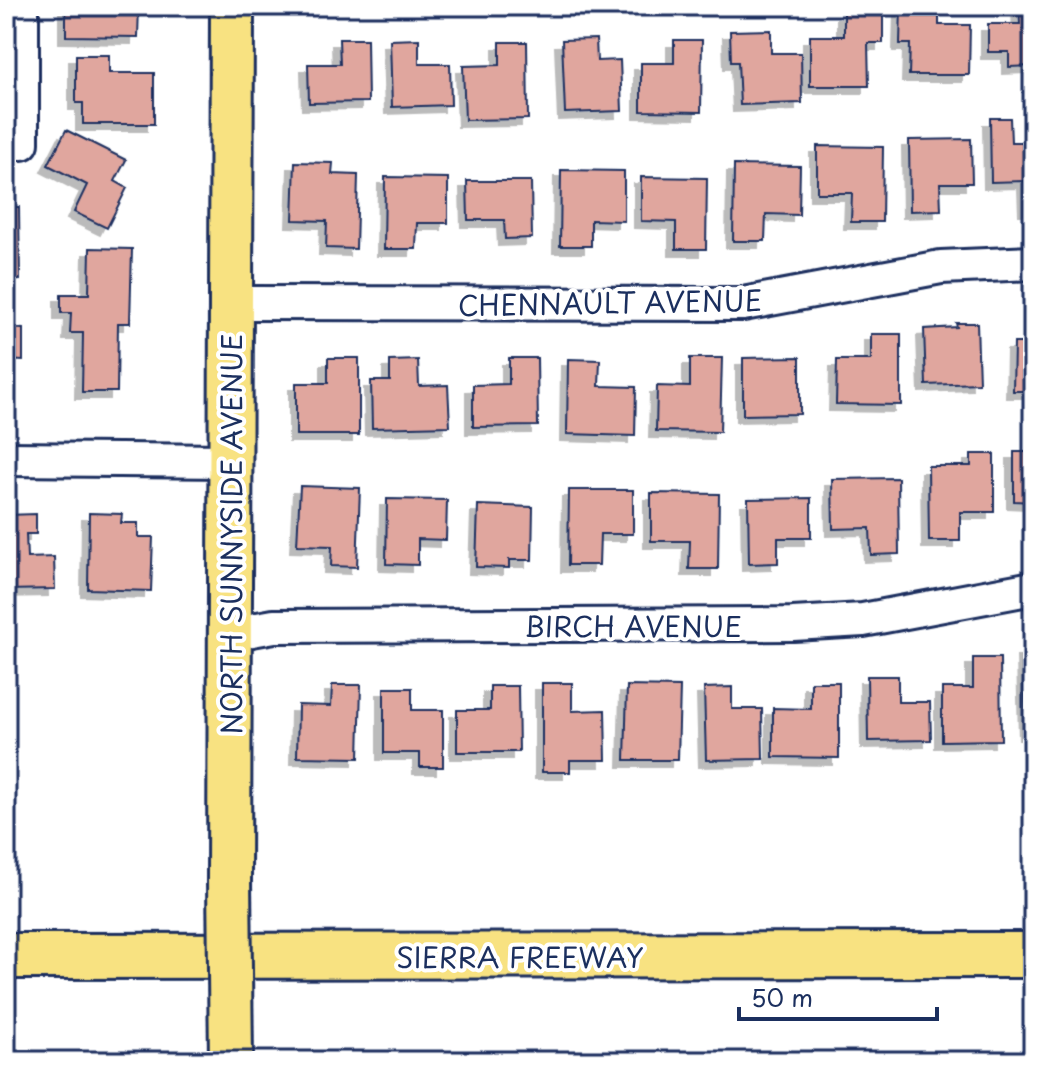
<svg xmlns="http://www.w3.org/2000/svg" width="1039" height="1067" font-family="'Playpen Sans',sans-serif">
<style>
.building{fill:#e0a69e;stroke:#1b2f5e;stroke-width:2;filter:url(#shadow)}
.lines{fill:none;stroke-linecap:round;stroke-linejoin:round}
.minor-casing{stroke:#1b2f5e;stroke-width:38}
.major-casing{stroke:#1b2f5e;stroke-width:48}
.highway-casing{stroke:#1b2f5e;stroke-width:50}
.minor{stroke:#fff;stroke-width:32}
.major{stroke:#f8e281;stroke-width:42}
.highway{stroke:#f8e281;stroke-width:44}
.major-bridge-casing{stroke:#1b2f5e;stroke-width:48;stroke-linecap:butt}
.major-bridge{stroke:#f8e281;stroke-width:42}
.labels{text-anchor:middle;dominant-baseline:central;stroke-width:8;stroke-linejoin:round;paint-order:stroke}
.street-label{font-size:28px;fill:#1b2f5e;stroke:#fff}
</style>
<defs>
<filter id="shadow"><feDropShadow dx="-7" dy="7" stdDeviation="0" flood-color="#0004"/></filter>
</defs>
<rect width="100%" height="100%" fill="#fff"/>
<filter id="ink" filterUnits="userSpaceOnUse"><feTurbulence type="fractalNoise" baseFrequency=".0125" numOctaves="2"/><feDisplacementMap in="SourceGraphic" scale="16" xChannelSelector="R" yChannelSelector="G"/><feConvolveMatrix kernelMatrix="1 2 1 2 8 2 1 2 1" color-interpolation-filters="sRGB"/></filter>
<g filter="url(#ink)">
<g class="building">
<polygon points="66,6 139,6 138,37 66,36"/>
<polygon points="901,6 939,6 939,25 970,25 969,75 909,75 910,44 900,44"/>
<polygon points="1019,6 1033,6 1033,66 1009,67 1009,52 988,52 988,24 1020,24"/>
<polygon points="844,12 883,12 883,43 868,43 869,86 810,86 810,36 844,36"/>
<polygon points="771,30 771,53 801,53 802,103 740,105 738,62 731,62 730,31"/>
<polygon points="339,39 367,39 368,102 309,103 308,64 340,64"/>
<polygon points="419,39 419,64 450,64 451,105 392,107 390,40"/>
<polygon points="596,39 597,61 620,60 622,111 565,113 562,40"/>
<polygon points="674,40 702,40 701,112 641,111 641,63 674,63"/>
<polygon points="500,42 527,42 528,119 465,120 463,66 500,65"/>
<polygon points="76,55 109,55 109,73 154,73 154,124 83,124 83,103 76,103"/>
<polygon points="990,118 1010,118 1011,142 1033,142 1033,208 1026,208 1025,181 991,182"/>
<polygon points="66,130 126,160 115,181 127,188 107,228 74,212 87,185 48,165"/>
<polygon points="971,139 972,183 940,183 941,210 910,211 909,140"/>
<polygon points="817,146 883,147 882,222 851,222 852,193 817,193"/>
<polygon points="295,162 333,163 332,174 358,175 356,249 326,248 327,221 293,220"/>
<polygon points="734,165 800,166 799,215 766,214 765,241 733,241"/>
<polygon points="561,170 624,171 624,221 591,220 591,246 560,246"/>
<polygon points="385,177 448,178 448,223 417,223 416,249 384,249"/>
<polygon points="641,177 707,178 706,249 676,249 676,222 641,221"/>
<polygon points="467,181 531,181 532,238 505,239 504,220 468,220"/>
<polygon points="6,207 19,207 20,280 6,281"/>
<polygon points="90,248 132,249 130,323 118,323 117,392 82,392 83,333 70,333 71,313 61,313 61,294 89,294"/>
<polygon points="956,323 977,323 979,383 926,385 924,329 957,327"/>
<polygon points="6,328 23,329 23,361 6,360"/>
<polygon points="871,334 901,334 901,405 836,404 837,360 871,360"/>
<polygon points="1014,343 1033,343 1033,391 1013,391"/>
<polygon points="800,357 800,414 743,415 743,358"/>
<polygon points="328,358 359,358 359,435 296,435 296,383 328,383"/>
<polygon points="509,358 537,358 538,426 473,427 473,385 509,384"/>
<polygon points="690,358 722,358 720,432 656,431 657,386 690,387"/>
<polygon points="568,359 600,360 599,386 636,387 635,436 567,434"/>
<polygon points="418,360 419,386 448,385 450,426 372,428 371,381 390,381 390,361"/>
<polygon points="1014,452 1033,452 1033,502 1014,501"/>
<polygon points="971,454 994,454 994,512 960,512 960,541 929,541 928,466 971,466"/>
<polygon points="898,478 899,554 871,555 870,528 833,529 832,479"/>
<polygon points="300,486 360,488 357,567 331,566 332,546 297,545"/>
<polygon points="569,490 633,490 633,534 600,534 599,565 568,565"/>
<polygon points="651,493 719,494 718,569 689,569 690,541 651,541"/>
<polygon points="811,498 811,538 778,538 778,563 749,564 748,499"/>
<polygon points="387,499 447,500 446,540 418,539 418,565 386,564"/>
<polygon points="478,505 533,507 532,560 509,560 509,568 476,567"/>
<polygon points="89,513 122,514 121,523 138,523 138,537 153,537 151,591 88,589"/>
<polygon points="36,514 36,534 26,534 27,558 54,557 55,589 6,590 6,515"/>
<polygon points="1024,649 1033,649 1033,733 1026,733"/>
<polygon points="973,658 1000,658 1001,740 942,741 942,688 973,688"/>
<polygon points="867,676 898,676 898,702 930,702 931,740 868,741"/>
<polygon points="811,682 839,682 839,758 773,757 773,708 811,709"/>
<polygon points="542,683 572,683 572,711 605,710 606,760 570,760 570,772 542,772"/>
<polygon points="332,685 361,685 359,758 297,757 298,705 331,706"/>
<polygon points="490,686 518,686 519,752 457,752 457,710 490,710"/>
<polygon points="627,686 680,687 678,760 625,760"/>
<polygon points="732,687 732,709 762,709 763,759 706,760 704,688"/>
<polygon points="384,688 412,688 412,710 443,710 443,767 420,767 420,753 384,753"/>
</g>
<g class="lines">
<g class="minor-casing">
<g id="minor">
<polyline points="6,143 22,143 22,6"/>
<polyline points="231,303 743,304 941,267 1033,263"/>
<polyline points="6,459 231,461"/>
<polyline points="230,634 274,626 793,624 863,620 1033,588"/>
</g>
</g>
<g class="major-casing">
<polyline id="major" points="229,880 232,6"/>
</g>
<g class="highway-casing">
<polyline id="highway" points="6,956 1033,955"/>
</g>
<use href="#minor" class="minor"/>
<use href="#major" class="major"/>
<use href="#highway" class="highway"/>
<g class="major-bridge-casing">
<polyline id="major-bridge" points="229,880 231,1061"/>
</g>
<use href="#major-bridge" class="major-bridge"/>
</g>
</g>
<g class="labels">
<g class="street-label">
<text transform="translate(610 302) rotate(-1)">CHENNAULT AVENUE</text>
<text transform="translate(230 534) rotate(-90)">NORTH SUNNYSIDE AVENUE</text>
<text x="633" y="625">BIRCH AVENUE</text>
<text x="520" y="956">SIERRA FREEWAY</text>
</g>
</g>
<rect width="1039" height="1067" fill="none" stroke="#fff" stroke-width="32"/>
<rect x="16" y="16" width="1007" height="1035" fill="none" stroke="#1b2f5e" stroke-width="3" filter="url(#ink)"/>
<path d="M739 1007v12h198v-12" fill="none" stroke="#1b2f5e" stroke-width="4"/>
<text x="751" y="1007" font-size="24" fill="#1b2f5e" stroke="#ffffff" stroke-width="6" paint-order="stroke">50 m</text>
</svg>
